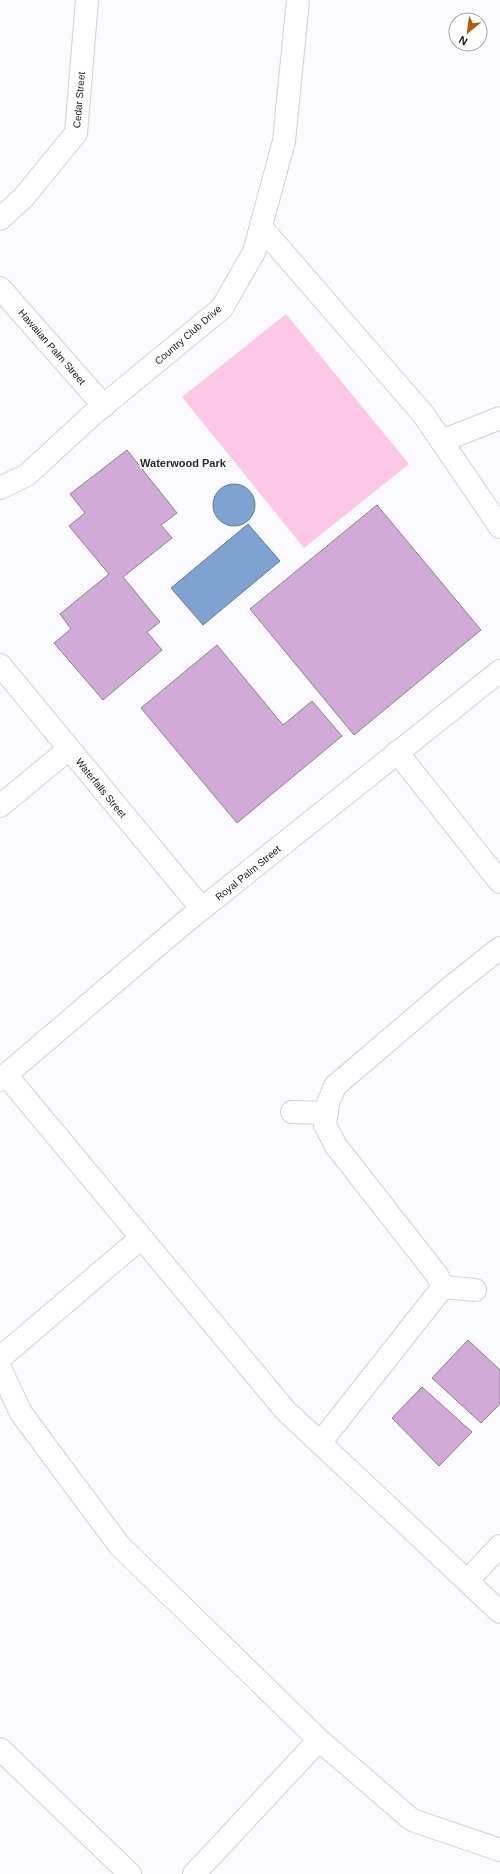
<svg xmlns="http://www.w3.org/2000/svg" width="500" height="1874" font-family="Arial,sans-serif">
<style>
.green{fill:#fdc7e6}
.water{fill:#7ea3d0;stroke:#5f799a}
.building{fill:#d1aad8;stroke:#89828a}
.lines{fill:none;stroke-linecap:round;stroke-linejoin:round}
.minor-casing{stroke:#d3d0da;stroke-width:24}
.minor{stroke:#fff;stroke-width:22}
.labels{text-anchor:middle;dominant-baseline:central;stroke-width:4;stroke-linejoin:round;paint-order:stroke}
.street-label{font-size:10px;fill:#18171b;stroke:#fff}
.neighbourhood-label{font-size:11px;font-weight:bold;fill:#2b2830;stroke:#fff}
</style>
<rect width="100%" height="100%" fill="#fbfafe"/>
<polygon class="green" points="286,314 409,464 304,548 182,397"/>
<g class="water">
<circle cx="234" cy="505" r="21"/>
<polygon points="248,524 280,561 203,625 171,588"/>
</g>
<g class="building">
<polygon points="127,450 177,513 161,525 172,538 123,577 160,622 147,632 162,650 103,700 54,643 71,629 60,614 109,574 69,526 85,513 70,494"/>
<polygon points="377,505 481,630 354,735 250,609"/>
<polygon points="217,645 283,725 312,701 342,736 237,823 141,708"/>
<polygon points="468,1340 500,1370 500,1404 481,1423 432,1378"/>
<polygon points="422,1387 472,1432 439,1466 392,1418"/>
</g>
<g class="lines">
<g class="minor-casing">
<g id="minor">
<polyline points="0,219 24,197 76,133 87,0"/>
<polyline points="261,227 423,414 500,527"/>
<polyline points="0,288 104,406"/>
<polyline points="442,441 500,418"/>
<polyline points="0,488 27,475 92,415 222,308 254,252 284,141 298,0"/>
<polyline points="0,665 202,909"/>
<polyline points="397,752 500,882"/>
<polyline points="0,806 69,749"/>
<polyline points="6,1075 285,1410 500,1612"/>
<polyline points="0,1080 184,923 500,671"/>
<polyline points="292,1112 327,1113"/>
<polyline points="443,1287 475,1290"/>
<polyline points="0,1358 141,1238"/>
<polyline points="0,1368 21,1413 119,1545 319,1740 412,1820 500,1850"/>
<polyline points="320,1443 443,1287 437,1275 336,1146 325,1125 328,1103 335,1086 451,987 500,948"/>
<polyline points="467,1581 500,1546"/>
<polyline points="0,1749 130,1874"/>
<polyline points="194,1874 319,1740"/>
</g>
</g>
<use href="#minor" class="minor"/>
</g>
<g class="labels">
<g class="street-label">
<text transform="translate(79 100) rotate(-85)">Cedar Street</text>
<text transform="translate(188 335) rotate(-41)">Country Club Drive</text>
<text transform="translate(52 347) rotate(49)">Hawaiian Palm Street</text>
<text transform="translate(101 788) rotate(51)">Waterfalls Street</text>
<text transform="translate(248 873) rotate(-39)">Royal Palm Street</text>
</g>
<g class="neighbourhood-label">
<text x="183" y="463">Waterwood Park</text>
</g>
</g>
<g transform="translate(468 32) rotate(209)"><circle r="19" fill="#ffffff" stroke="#a3a2a4"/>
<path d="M0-3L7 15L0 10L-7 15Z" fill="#b7590b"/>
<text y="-6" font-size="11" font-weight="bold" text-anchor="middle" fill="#18171b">N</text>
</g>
</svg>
